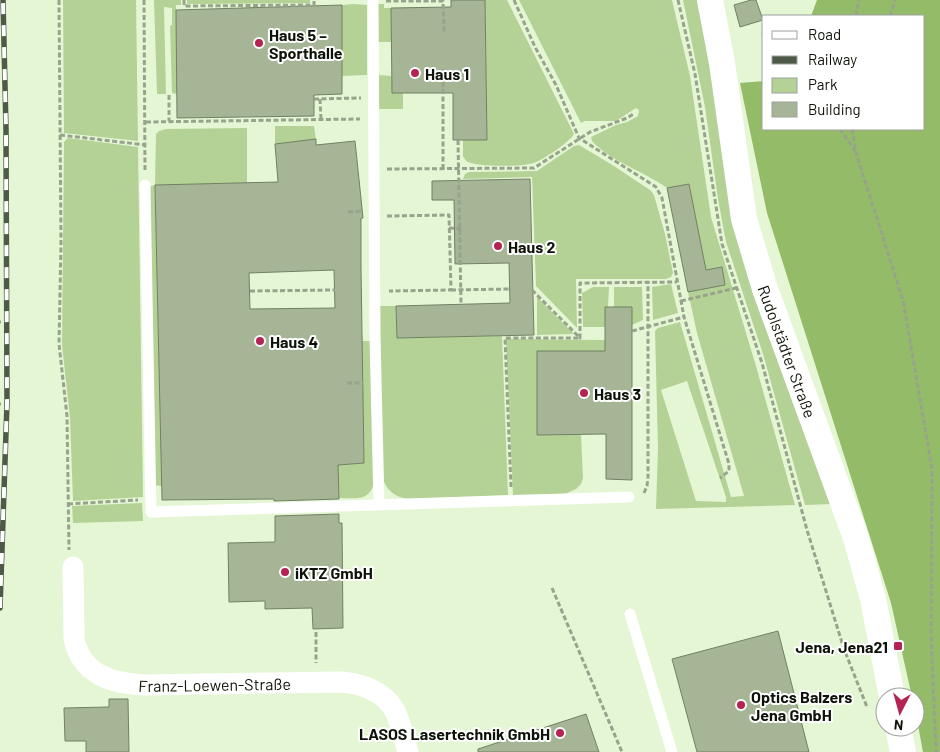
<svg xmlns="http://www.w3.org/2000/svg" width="940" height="752" font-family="Barlow,sans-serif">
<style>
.green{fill:#b4d296;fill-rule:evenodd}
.forest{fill:#94bb68}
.building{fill:#a5b596;stroke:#718063;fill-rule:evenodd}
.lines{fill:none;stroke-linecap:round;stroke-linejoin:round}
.path{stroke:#97a48b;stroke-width:3;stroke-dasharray:5 2.5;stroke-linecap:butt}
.service{stroke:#fff;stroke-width:11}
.minor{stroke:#fff;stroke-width:21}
.tertiary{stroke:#fff;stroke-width:26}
.rail-casing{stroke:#4f5947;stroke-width:5.5}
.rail{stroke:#fff;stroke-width:4;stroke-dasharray:11;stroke-linecap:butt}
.poi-dot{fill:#b42452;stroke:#fff;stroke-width:2}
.labels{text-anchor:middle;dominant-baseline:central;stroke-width:4;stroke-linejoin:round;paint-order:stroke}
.poi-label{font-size:16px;font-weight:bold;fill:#0d1308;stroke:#fff;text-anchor:start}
.street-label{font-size:16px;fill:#0d1308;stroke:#fff}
</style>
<rect width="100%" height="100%" fill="#e5f6d5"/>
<g class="green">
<polygon points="63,0 136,0 138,141 64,133"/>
<polygon points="154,0 181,0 181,5 176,5 177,94 172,93 170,26 172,25 172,8 164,7 166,94 157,94"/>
<polygon points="187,0 310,0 310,3 187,4"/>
<path d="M485,0H507L574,134C571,141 543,160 534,163C523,167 475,167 466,161L463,156V140H487Z"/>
<path d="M519,0H672L690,76L711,217L756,366L795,505L656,509L658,448L655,331L658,328L680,322L731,497L744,496L697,333L688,292L725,285L722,267L706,270L689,184L667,188C645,172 610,161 592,141L591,137L616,125L627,122L638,116L639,110L636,108L616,121H585L581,123ZM687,381L726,497V502L696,501L661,390Z"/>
<polygon points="683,0 699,0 833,504 805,505 763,354 726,242 718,199 705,107"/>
<polygon points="354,4 367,5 367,75 342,76 342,5"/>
<polygon points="377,4 384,4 384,8 391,8 392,42 378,42"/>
<polygon points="379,75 392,76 403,93 403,109 379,109"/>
<polygon points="275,126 314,126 316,140 275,144"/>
<polygon points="247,128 247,183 155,186 162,486 153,485 149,190 151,186 155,185 156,134 159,131 166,129"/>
<polygon points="68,138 138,147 143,497 73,501 70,418 62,345 64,142"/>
<polygon points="579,145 614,166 650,190 654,195 665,234 673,273 671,277 666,279 576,279 577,328 536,286 532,177 463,179 465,174 469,172 537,171 574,146"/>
<polygon points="671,284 678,313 653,320 652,287"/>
<polygon points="593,287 609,287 608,307 605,308 605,327 583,327 582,293"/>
<polygon points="614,287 642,287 643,320 632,325 632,307 614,307"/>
<polygon points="537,297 574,334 537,335"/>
<path d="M380,306H396L397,338L502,336L508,495L408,499C394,497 386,490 382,476Z"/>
<polygon points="506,339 605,340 605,371 578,379 578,351 537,351 537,435 581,435 583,478 581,484 576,489 565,494 513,495"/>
<path d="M362,341H371L374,483C369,502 355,498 339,498L338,465L364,463Z"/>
<polygon points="142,503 143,521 73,523 72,506"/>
</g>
<polygon class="forest" points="817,0 940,0 940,752 923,752 915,709 915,697 912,697 891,603 767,213 740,83 764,81 764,129 924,129 924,16 811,16"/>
<g class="building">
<polygon points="451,0 485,0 487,140 453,140 453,93 392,93 391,8 451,7"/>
<polygon points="751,0 756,0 763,20 740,27 734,5"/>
<polygon points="342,5 342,94 314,95 314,116 177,118 176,10"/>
<path d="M316,139V145L355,141L363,218H361V269L364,463L338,465L339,499L274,501V499L162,500L155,185L278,182L275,144ZM334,270L335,308L250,309L249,273Z"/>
<polygon points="530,179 534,335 397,338 396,306 510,303 509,263 455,264 454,200 432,200 432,181"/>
<polygon points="689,184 706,270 722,267 725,285 688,292 667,188"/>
<polygon points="605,307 632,307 632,480 606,479 606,434 537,435 537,351 605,351"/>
<polygon points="339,514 339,523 342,523 343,628 313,629 312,608 265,609 265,601 229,602 228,543 275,542 275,516"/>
<polygon points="778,631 809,752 697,752 672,659"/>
<polygon points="109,699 128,699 129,752 86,752 86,741 65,741 64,708 109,707"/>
<polygon points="586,714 599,752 478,752 478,749"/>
</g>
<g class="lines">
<g class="path">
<polyline points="59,0 61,243 59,344 67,416 69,550"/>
<polyline points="144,0 145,172"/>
<polyline points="184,0 184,6 314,5 314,0"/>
<polyline points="514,0 535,47 556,85 579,138 656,187 662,198 684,317 729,464 729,471 720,478"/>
<polyline points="678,0 695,74 722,244 762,363 807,530 844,649 867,707"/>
<polyline points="386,1 443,1 444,32"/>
<polyline points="856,16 859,0"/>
<polyline points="890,16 895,0"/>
<polyline points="762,32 764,33"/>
<polyline points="169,95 169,121"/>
<polyline points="314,99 361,98"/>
<polyline points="320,99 321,119"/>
<polyline points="146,122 360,119"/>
<polyline points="840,129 855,151"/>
<polyline points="852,129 856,153 903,300 932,469 931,635 936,752"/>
<polyline points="60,135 146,145"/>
<polyline points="458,140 461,305"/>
<polyline points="387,169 534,168 590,132 627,118 635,113"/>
<polyline points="443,169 443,69"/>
<polyline points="348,212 361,211"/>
<polyline points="387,216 449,215 451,290 389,291"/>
<polyline points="449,228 464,229"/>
<polyline points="451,290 510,289"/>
<polyline points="532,290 580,338 580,283 677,282"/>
<polyline points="250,291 335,290"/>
<polyline points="681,301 736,288"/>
<polyline points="0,322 1,322"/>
<polyline points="632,331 684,317"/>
<polyline points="347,383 363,383"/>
<polyline points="0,404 1,404"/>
<polyline points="511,487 505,338 580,338"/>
<polyline points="644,493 647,486 648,477 648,282"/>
<polyline points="68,504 138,500"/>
<polyline points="552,588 622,752"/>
<polyline points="316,632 316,663"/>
</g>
<g class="service">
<polyline points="373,0 375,338 379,504"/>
<polyline points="145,185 151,512 629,497"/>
<polyline points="630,614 672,752"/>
</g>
<path class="minor" id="s1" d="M73,567L74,639C82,675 111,683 143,685L341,682C361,683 385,692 395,711C401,723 404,739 408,752"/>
<g class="tertiary">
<path id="s2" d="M710,0L722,63L744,219L765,289L856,538L873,599L892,697"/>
<polyline points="898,727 903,752"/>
</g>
<g class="rail-casing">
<polyline id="rail" points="0,608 7,403 6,129 3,0"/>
</g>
<use href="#rail" class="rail"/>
</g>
<g class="poi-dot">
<circle cx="259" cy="43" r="5"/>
<circle cx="415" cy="73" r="5"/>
<circle cx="498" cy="246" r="5"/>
<circle cx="260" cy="341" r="5"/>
<circle cx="584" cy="393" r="5"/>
<circle cx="285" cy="572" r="5"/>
<rect x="893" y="641" width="10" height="10" rx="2.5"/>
<circle cx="741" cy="705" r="5"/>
<circle cx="560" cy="733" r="5"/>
</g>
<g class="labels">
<g class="poi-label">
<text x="269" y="34">Haus 5 –<tspan x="269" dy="18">Sporthalle</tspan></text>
<text x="425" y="73">Haus 1</text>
<text x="508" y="246">Haus 2</text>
<text x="270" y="341">Haus 4</text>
<text x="594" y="393">Haus 3</text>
<text x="295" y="572">iKTZ GmbH</text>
<text x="888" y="646" text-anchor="end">Jena, Jena21</text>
<text x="751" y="696">Optics Balzers<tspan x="751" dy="18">Jena GmbH</tspan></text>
<text x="550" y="733" text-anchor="end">LASOS Lasertechnik GmbH</text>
</g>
<g class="street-label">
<text stroke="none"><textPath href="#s2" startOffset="361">Rudolstädter Straße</textPath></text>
<text stroke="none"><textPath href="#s1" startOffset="234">Franz-Loewen-Straße</textPath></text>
</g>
</g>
<rect x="762" y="15" width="162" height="115" fill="#ffffff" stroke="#9ea19c"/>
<rect x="772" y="31" width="25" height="8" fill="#ffffff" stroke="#9ea19c"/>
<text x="808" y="40" font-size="15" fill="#0d1308">Road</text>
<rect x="772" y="56" width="25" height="8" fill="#4f5947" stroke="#9ea19c"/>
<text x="808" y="65" font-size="15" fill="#0d1308">Railway</text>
<rect x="772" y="78" width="25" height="15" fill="#b4d296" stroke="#9ea19c"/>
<text x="808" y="90" font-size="15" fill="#0d1308">Park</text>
<rect x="772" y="102" width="25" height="15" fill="#a5b596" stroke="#9ea19c"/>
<text x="808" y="115" font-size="15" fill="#0d1308">Building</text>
<g transform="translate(900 712) rotate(186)"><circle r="24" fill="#ffffff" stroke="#9ea19c"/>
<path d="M0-4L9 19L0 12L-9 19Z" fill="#b42452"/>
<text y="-8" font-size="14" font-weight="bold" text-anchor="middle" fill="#0d1308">N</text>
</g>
</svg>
